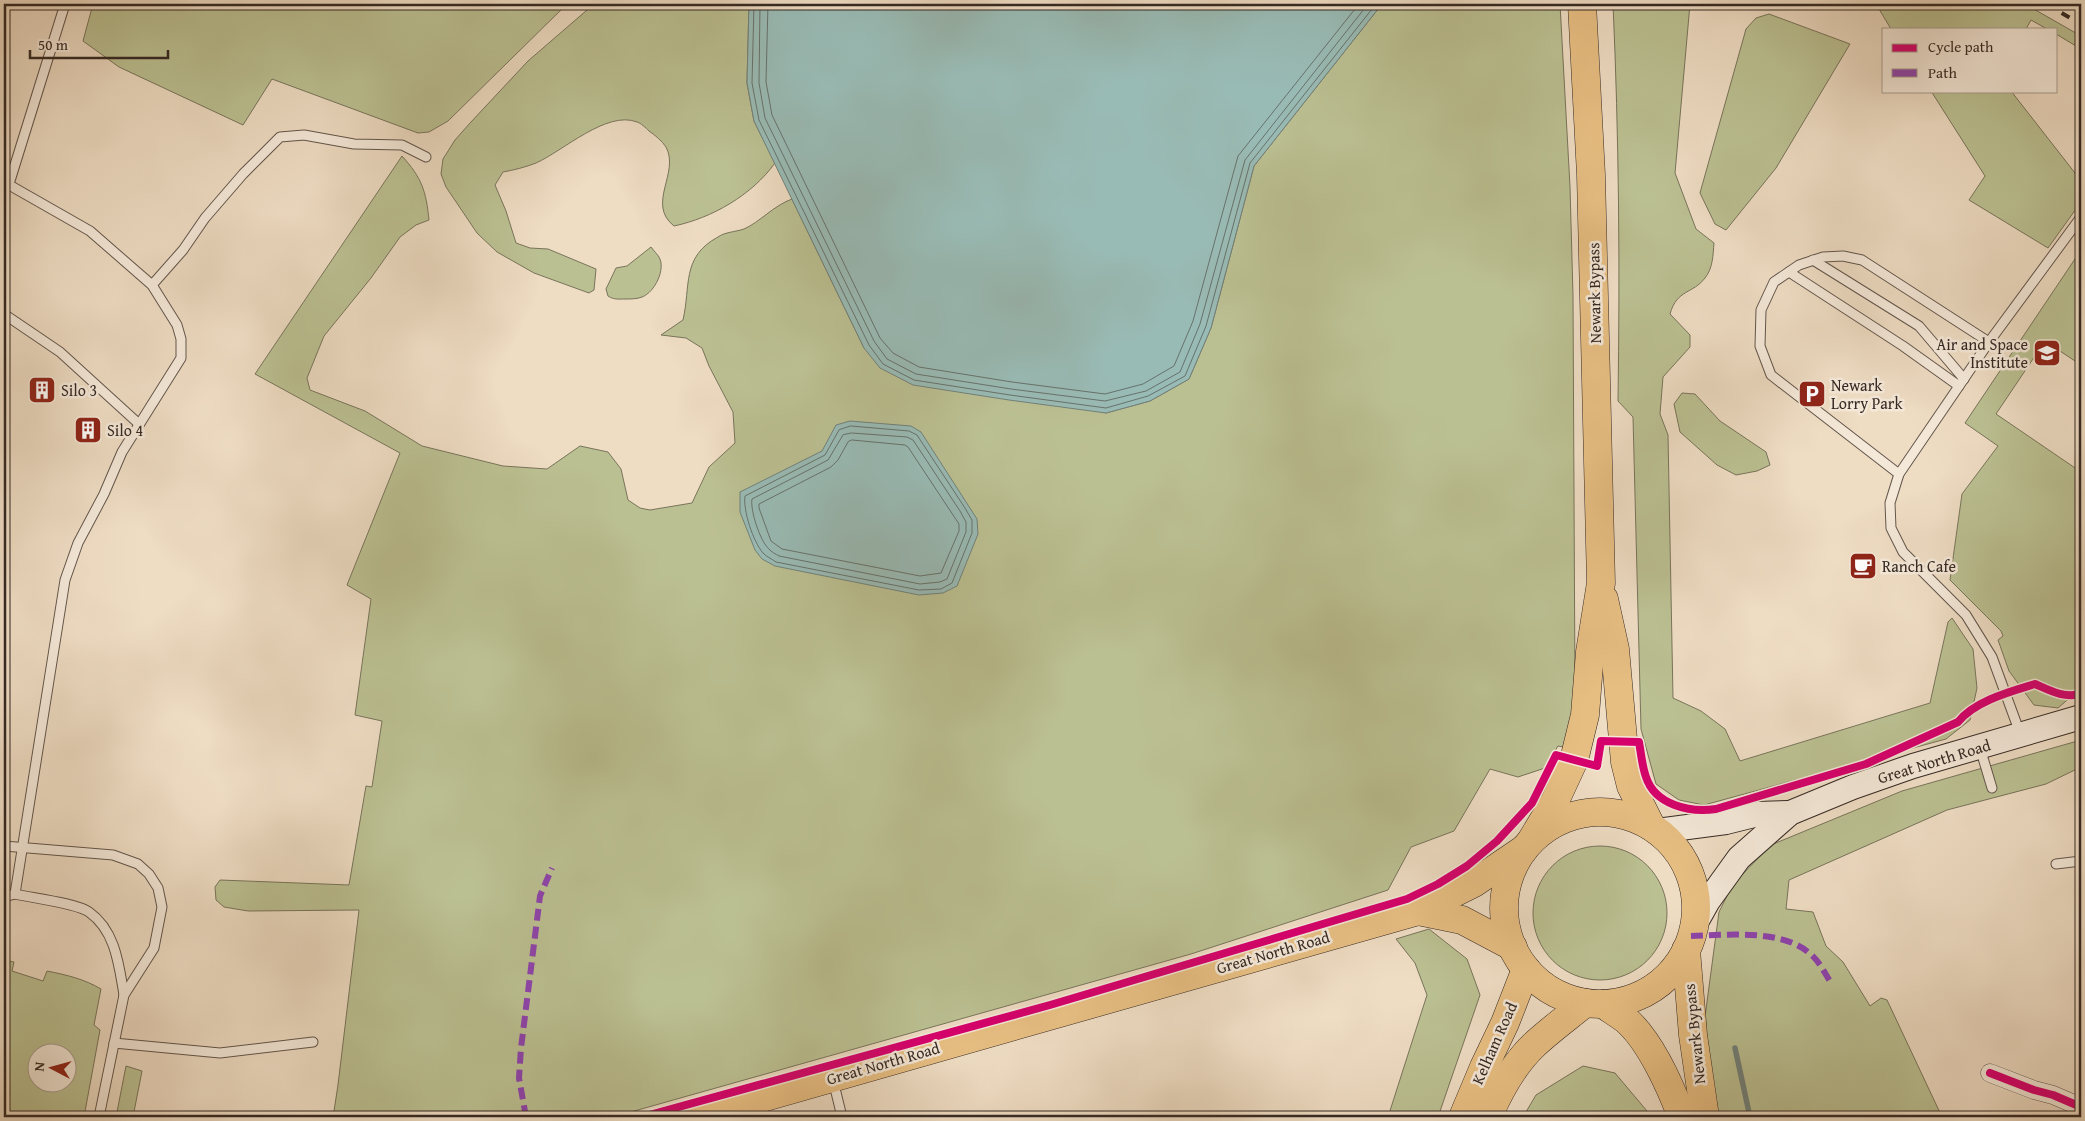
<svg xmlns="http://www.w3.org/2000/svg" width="2085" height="1121" font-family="'Gentium Book Plus',serif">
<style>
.green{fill:#bbc092;stroke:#78745b;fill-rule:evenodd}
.water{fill:#99bbb5;stroke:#71817b}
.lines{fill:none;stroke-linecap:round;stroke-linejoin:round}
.shore{stroke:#67726c;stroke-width:1}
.stream{stroke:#71817b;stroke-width:5.5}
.service-casing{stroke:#63564c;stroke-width:11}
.minor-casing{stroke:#63564c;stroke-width:19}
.secondary-casing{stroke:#352924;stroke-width:26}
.primary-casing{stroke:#352924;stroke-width:29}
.trunk-casing{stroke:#352924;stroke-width:29}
.service{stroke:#f4e8d8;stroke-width:9}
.minor{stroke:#f4e8d8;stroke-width:18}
.secondary{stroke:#f4e8d8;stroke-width:24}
.primary{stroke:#e7be82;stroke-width:28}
.trunk{stroke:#e7be82;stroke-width:28}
.rail{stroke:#352924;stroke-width:4;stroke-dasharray:9 9;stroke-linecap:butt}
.quiet{stroke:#8e44ad;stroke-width:6;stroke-dasharray:12 6;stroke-linecap:butt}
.cycleway-casing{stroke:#f4e8d8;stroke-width:11}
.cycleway{stroke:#d6006c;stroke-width:8}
.labels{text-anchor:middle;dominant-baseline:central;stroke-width:5;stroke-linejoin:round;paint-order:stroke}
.street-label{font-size:16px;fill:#352924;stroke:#f4e8d8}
.poi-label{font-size:16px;fill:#352924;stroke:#f4e8d8;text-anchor:start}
</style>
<rect width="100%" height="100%" fill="#eedcc3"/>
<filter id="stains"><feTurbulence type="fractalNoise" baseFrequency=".004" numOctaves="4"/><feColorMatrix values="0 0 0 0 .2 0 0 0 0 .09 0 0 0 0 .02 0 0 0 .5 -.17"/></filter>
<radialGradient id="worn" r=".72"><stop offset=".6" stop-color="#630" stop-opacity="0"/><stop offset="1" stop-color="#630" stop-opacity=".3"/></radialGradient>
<g class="green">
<polygon points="93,4 567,4 448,121 429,132 418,133 272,79 243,125 119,67 83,41"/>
<path d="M594,4H749L747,83L754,121L775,163C752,195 712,218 674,226C646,204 680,173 666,147C662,141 655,135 649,131C646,128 641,123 637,122C607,110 563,151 536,163C526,167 514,170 503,172L495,185L506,211L516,243L530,248L548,249L596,269L594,290L589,293L534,273L497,252L477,233L446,187L441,174L443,159L455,140L471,122L528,61Z"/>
<path d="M1382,4H1560L1570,187L1573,296L1575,694L1571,721L1563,747L1558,746L1545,768L1518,777L1490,769L1454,831L1411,847L1388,890L1191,954L613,1117H327L334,1111L338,1085L359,910L248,911L224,907L216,900L215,887L220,880L349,885L366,786L372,787L382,721L355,715L371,599L347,585L400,453L255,374L402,156C422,178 426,191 429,220L416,225L400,237L371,278L324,336L307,378L310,390L365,411L422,446L503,466L547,469L580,446L608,452L621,469L628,500L640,508L650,510L692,503L709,467L735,443L733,412L709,366L702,348L686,338L661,335L683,320C691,286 681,257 718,237C725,232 735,232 744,229C760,222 773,206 792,199L864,348L1106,413L1150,401L1189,379L1211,328L1254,166Z"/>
<path d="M1613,4H1690L1675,173L1696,229L1714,243C1713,255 1713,268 1705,278C1693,294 1677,289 1670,314L1690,335V347L1663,377L1660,414L1668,435L1673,698L1701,711L1725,729L1740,761L1930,703L1948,622L1952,618L1973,649L1977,688L1970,720L1946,739L1704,805L1679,800L1656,784L1641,729L1633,417L1618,401C1620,269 1619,137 1613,4Z"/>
<polygon points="1876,4 2025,4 2081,36 2081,49 2056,34 2056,29 2047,29 2031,20 2026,29 1891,29"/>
<polygon points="1769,14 1850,44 1776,168 1726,230 1715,224 1700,193 1746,29 1756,18"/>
<polygon points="1931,91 2011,91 2075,173 2081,187 2081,202 2048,248 1969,200 1985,176"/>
<path d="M651,247C654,251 657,254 659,257C666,269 655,292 642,297C637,299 631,299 626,299C619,299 614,300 608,296L606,289L616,268L627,266Z"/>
<polygon points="2081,250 2081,365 2045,341 1996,414 2081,472 2081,688 2058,708 2034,705 2009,671 1998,640 2003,636 2001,631 1950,580 1962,494 1998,446 1965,423"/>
<polygon points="1682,393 1695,394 1720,421 1766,452 1770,465 1757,471 1736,475 1717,465 1680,432 1674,404"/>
<polygon points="2081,740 2081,767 2046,784 1947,810 1789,880 1786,909 1813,912 1826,946 1843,962 1870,1006 1881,998 1887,1000 1942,1117 1715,1117 1705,1017 1719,912 1733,884 1771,845 1902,791"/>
<circle cx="1600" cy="913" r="67"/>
<polygon points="1429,929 1467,959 1480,995 1438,1117 1388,1117 1427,995 1415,963 1396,939"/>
<path d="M4,960L14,962L12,971L43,981L47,971C67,975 84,979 101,989L94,1025L100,1030L84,1117H4ZM38,1054H68V1084H38Z"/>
<polygon points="126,1066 142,1071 133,1117 116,1117"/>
<polygon points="1583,1066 1615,1073 1652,1117 1523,1117 1536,1095"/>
</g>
<g class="water">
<polygon points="749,4 1382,4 1254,166 1211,328 1189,379 1150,401 1106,413 1009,400 913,385 880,368 864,348 754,121 747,83"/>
<polygon points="850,421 911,426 921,432 977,519 978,534 957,586 943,593 919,595 775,566 762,559 755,550 740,512 740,492 822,451 836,425"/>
</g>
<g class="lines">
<g class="shore">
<polyline points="754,4 752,83 759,120 869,345 883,364 914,380 1010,395 1106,408 1148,396 1185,376 1206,326 1250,163 1376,4"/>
<polyline points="760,4 759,83 765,118 874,341 887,359 916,374 1011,389 1105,401 1146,391 1180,372 1200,324 1245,160 1368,4"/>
<polyline points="768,4 766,82 772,115 880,338 893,353 919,367 1012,382 1105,394 1143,384 1174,366 1193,321 1238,156 1359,4"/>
<path d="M851,426L909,431L917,435L965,508L972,520V533L952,583L941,589L919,590L776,562C772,559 767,557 763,553C753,541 743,511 745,496L825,455L839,430Z"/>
<path d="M852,433L907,437L913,440L960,511L966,522V532L947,579L940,582L920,584L779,556C776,554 771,552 769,549C760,541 750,510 752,499L828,460L843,435Z"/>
<polygon points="852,440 905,445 908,447 959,524 959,531 941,573 920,576 782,549 771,541 759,508 759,504 831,467 838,460 848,442"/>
</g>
<polyline class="stream" points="1735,1048 1750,1117"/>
<g class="service-casing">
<g id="service">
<polyline points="4,182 90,231 152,285 177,325 181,339 181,358 122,452 104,494 78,543 65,580 15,894 4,897"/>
<polyline points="9,184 65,4"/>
<polyline points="1813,260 1919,326 1964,379"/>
<polyline points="1789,272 1903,346 1959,386"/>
<polyline points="152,285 183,250 205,218 243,174 280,137 304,135 354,144 402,145 426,157"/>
<polyline points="4,314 60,352 139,424"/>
<polyline points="1899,474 1771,375 1760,346 1761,310 1774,282 1799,265 1823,257 1843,256 1862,260 1989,342"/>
<polyline points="2020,733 1992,657 1966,615 1903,552 1891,528 1890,503 1899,474 1989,342 2081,217"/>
<polyline points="1980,748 1992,788"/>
<polyline points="4,846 113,855 138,864 149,874 158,888 162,907 154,948 124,995 99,1117"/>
<polyline points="2056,864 2081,861"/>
<path d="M15,894C32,898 76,903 89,912C116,931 119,966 124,995"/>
<polyline points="114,1043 220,1053 313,1042"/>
<polyline points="833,1080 842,1117"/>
</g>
</g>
<g class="minor-casing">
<polyline id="minor" points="1990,1073 2034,1090 2053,1095 2081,1107"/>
</g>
<g class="secondary-casing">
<g id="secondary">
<polyline points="1657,831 1726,822 1758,814 1790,813"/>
<polyline points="1694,926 1708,901 1739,858 1790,813 1853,787 1913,766 2081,717"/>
</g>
</g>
<g class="primary-casing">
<g id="primary">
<polyline points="1418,911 1462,920 1513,947"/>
<polyline points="695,1117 1418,911 1474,883 1524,849"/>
</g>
</g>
<g class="trunk-casing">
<g id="trunk">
<polyline points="1604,599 1615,649 1625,762 1631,786 1651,826"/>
<circle cx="1600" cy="908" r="96"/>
<polyline points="1531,841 1555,801 1574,760 1585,715 1590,652 1601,583 1591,175 1582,4"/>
<polyline points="1686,950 1693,1035 1705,1117"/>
<path d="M1603,1004C1610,1009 1618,1014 1625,1019C1650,1040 1671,1088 1682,1117"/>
<polyline points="1463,1117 1484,1067 1505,1023 1526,969"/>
<path d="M1488,1117C1499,1091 1513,1065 1534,1045C1550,1030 1568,1017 1585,1003"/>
</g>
</g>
<use href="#service" class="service"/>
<use href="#minor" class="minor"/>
<use href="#secondary" class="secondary"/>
<use href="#primary" class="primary"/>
<use href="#trunk" class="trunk"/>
<g class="rail">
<polyline points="2046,4 2081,24"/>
<polyline points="2071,4 2081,10"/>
</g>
<g class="quiet">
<path d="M1691,936C1726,935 1780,929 1808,952C1819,960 1824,972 1831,983"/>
<polyline points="526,1117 519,1078 521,1048 540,896 552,868"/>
</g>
<g class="cycleway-casing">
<g id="cycleway">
<polyline points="1990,1073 2034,1090 2053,1095 2081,1107"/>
<path d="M642,1117L1050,1005L1407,899L1438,884L1467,866L1497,841L1532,803L1556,755L1597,766L1601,741L1639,742C1641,753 1642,766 1646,777C1655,805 1690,813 1716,809L1866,764L1958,722C1975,701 2009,692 2035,684C2051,691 2063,698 2081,694"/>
</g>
</g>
<use href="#cycleway" class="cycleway"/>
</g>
<defs>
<g id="university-square" transform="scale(1.4375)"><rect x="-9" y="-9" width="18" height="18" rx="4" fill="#8f2418" stroke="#f4e8d8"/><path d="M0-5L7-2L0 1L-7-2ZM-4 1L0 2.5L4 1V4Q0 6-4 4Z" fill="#fff"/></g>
<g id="building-square" transform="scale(1.4375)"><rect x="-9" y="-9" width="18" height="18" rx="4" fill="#8f2418" stroke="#f4e8d8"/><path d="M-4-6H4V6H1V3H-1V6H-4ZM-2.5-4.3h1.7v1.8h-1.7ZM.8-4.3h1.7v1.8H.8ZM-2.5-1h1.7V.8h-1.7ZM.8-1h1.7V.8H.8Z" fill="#fff"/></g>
<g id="parking-square" transform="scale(1.4375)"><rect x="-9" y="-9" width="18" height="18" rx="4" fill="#8f2418" stroke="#f4e8d8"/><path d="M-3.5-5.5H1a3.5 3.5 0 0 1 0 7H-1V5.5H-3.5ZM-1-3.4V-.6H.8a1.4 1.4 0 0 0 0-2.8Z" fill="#fff"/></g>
<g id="cafe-square" transform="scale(1.4375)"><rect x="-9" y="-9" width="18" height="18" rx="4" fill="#8f2418" stroke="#f4e8d8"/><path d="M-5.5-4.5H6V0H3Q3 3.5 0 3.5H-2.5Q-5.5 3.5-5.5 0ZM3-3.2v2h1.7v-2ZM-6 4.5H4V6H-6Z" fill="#fff"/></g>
</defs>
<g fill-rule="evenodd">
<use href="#university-square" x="2047" y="353"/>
<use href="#building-square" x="42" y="390"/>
<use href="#parking-square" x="1812" y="394"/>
<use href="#building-square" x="88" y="430"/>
<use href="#cafe-square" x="1863" y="566"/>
</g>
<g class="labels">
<g class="street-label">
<text transform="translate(1594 293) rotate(-91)">Newark Bypass</text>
<text transform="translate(1934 761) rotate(-17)">Great North Road</text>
<text transform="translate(1273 952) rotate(-16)">Great North Road</text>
<text transform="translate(1694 1034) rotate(-96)">Newark Bypass</text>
<text transform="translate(1494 1043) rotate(-66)">Kelham Road</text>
<text transform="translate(883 1063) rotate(-16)">Great North Road</text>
</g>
<g class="poi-label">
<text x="2028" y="344" text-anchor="end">Air and Space<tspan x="2028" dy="18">Institute</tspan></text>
<text x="1831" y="385">Newark<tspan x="1831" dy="18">Lorry Park</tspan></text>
<text x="61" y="390">Silo 3</text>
<text x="107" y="430">Silo 4</text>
<text x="1882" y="566">Ranch Cafe</text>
</g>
</g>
<rect width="2085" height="1121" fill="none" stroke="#eedcc3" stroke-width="20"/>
<rect x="5" y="5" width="2075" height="1111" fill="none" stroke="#352924" stroke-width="2.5"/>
<rect x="10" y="10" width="2065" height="1101" fill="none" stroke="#352924"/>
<rect x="1882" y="28" width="175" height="65" fill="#f4e8d8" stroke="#a89c90"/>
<rect x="1892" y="44" width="25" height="8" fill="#d6006c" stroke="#a89c90"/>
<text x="1928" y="52" font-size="15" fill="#352924">Cycle path</text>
<rect x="1892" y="69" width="25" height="8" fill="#8e44ad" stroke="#a89c90"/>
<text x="1928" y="78" font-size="15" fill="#352924">Path</text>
<g transform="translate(52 1068) rotate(276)"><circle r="24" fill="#f4e8d8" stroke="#a89c90"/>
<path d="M0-4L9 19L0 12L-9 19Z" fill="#8f2418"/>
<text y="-8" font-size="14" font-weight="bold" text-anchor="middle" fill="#352924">N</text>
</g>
<path d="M30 50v8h138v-8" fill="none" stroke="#352924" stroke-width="2.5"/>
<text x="38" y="50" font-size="15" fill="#352924" stroke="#f4e8d8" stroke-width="4" paint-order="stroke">50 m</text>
<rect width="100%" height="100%" filter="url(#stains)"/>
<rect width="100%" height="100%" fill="url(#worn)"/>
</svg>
